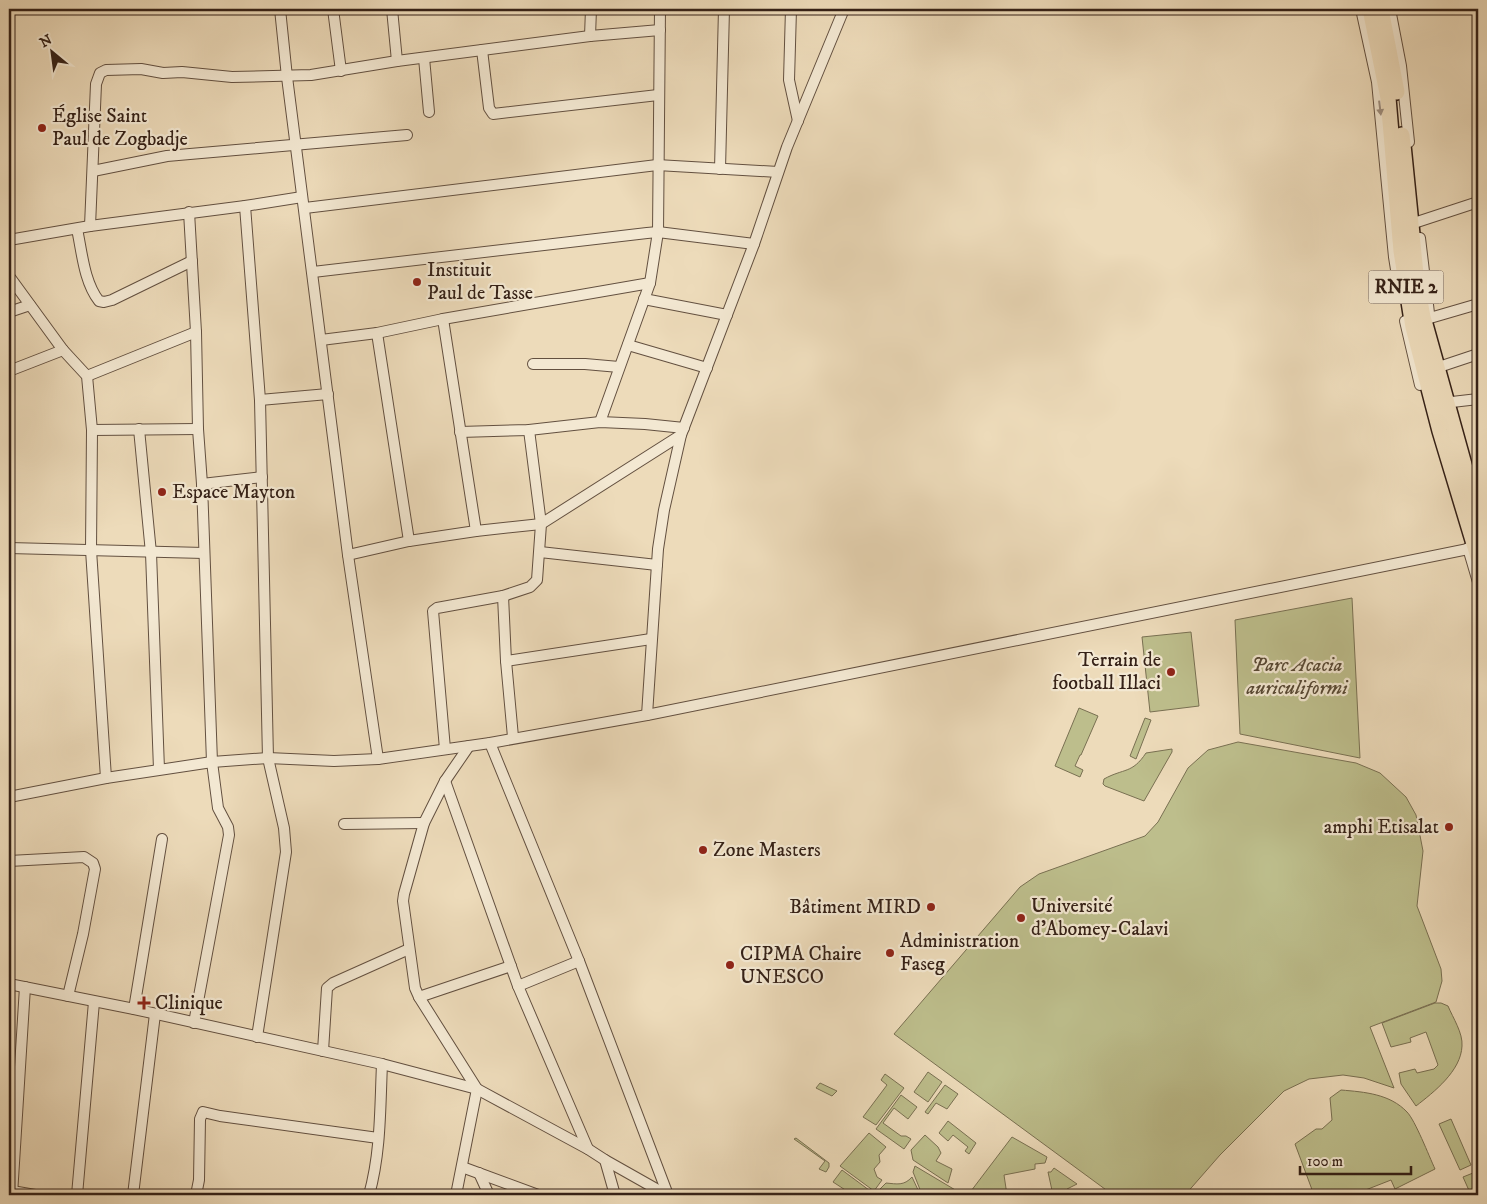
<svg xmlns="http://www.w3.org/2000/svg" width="1487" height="1204" font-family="'IM FELL DW Pica',serif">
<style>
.green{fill:#bdbe8c;stroke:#797052}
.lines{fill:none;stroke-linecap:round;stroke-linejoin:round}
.minor-casing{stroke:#635040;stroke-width:12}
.highway-casing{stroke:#352117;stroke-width:18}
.minor{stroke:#f3e8d2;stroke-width:10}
.highway{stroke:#eddbba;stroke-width:15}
.oneway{fill:#9e8e7e}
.poi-dot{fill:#8f2418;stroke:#f3e8d2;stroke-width:2}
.labels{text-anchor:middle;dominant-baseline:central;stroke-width:4.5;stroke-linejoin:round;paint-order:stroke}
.shield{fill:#f3e8d2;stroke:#6e5d4f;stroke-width:1}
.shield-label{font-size:19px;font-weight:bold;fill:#352117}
.poi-label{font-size:20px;fill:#352117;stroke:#f3e8d2;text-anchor:start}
.park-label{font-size:20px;font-style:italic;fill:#574834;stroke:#f3e8d2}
</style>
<rect width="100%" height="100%" fill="#eddbba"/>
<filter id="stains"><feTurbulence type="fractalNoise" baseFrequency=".004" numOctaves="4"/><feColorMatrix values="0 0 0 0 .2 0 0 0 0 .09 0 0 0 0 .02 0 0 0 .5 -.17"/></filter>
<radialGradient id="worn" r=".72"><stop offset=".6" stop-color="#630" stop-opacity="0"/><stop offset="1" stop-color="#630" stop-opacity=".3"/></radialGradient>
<g class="green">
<polygon points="1352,598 1360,758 1240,734 1235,620"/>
<polygon points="1191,632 1199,706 1150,712 1142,637"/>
<polygon points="1079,708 1098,716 1081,755 1080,755 1075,766 1083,770 1080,777 1055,766"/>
<polygon points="1145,718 1151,720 1136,759 1130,756"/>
<polygon points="1238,742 1356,763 1380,773 1406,797 1416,815 1423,851 1417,906 1441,969 1442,981 1436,1002 1370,1027 1394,1088 1364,1078 1343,1075 1309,1079 1284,1091 1220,1155 1185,1195 1113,1195 894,1034 1020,887 1039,874 1145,836 1158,822 1188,768 1208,750"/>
<path d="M1172,749V752L1144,801L1105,786L1103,784L1104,779C1124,768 1132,774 1146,753Z"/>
<path d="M1435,1003H1441L1448,1006C1453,1018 1463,1033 1462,1046C1461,1071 1434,1092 1416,1106L1401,1084L1399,1073L1415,1069L1417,1073L1434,1069L1438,1065L1426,1032L1410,1038L1411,1042L1391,1047L1382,1023Z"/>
<polygon points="928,1072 942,1082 928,1102 914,1092"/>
<polygon points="885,1074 904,1088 876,1125 863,1117 887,1085 881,1080"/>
<polygon points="820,1083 837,1091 832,1096 816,1088"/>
<polygon points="945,1085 958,1094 947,1109 936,1103 928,1114 925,1112"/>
<path d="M1341,1090C1365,1092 1390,1094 1407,1112C1415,1120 1429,1156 1435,1169L1395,1189L1391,1180L1363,1191L1364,1195H1333L1332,1193L1314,1195L1295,1144L1316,1129H1322L1332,1120L1330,1098Z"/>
<polygon points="901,1095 917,1107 908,1119 894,1108 883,1123 901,1136 906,1136 911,1139 904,1149 876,1129"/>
<polygon points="1451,1119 1471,1165 1460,1170 1439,1124"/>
<polygon points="948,1121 976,1143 969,1154 965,1151 968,1147 953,1135 948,1141 939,1133"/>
<polygon points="869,1133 886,1147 879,1155 880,1162 874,1169 877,1177 882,1180 874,1191 840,1166"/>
<polygon points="925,1135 938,1147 941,1153 936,1161 952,1169 948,1183 913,1160 911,1150"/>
<polygon points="1012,1137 1047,1157 1045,1163 1035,1164 1035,1169 1004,1175 1007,1195 968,1195"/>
<polygon points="796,1138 829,1163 829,1167 826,1172 819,1169 825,1161 794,1139"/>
<polygon points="915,1166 957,1191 921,1192 913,1172"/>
<polygon points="1054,1168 1077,1184 1067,1189 1063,1195 1053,1195 1048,1172 1051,1172"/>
<polygon points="842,1170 873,1193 871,1195 853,1195 833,1182"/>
<polygon points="1478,1171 1478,1195 1471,1195 1463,1177"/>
<path d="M912,1177L919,1192L878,1191L886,1183C897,1184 904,1186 912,1177Z"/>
</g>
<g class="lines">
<g class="minor-casing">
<g id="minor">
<polyline points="280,9 287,77 348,555 378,759"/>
<polyline points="333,9 341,71"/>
<polyline points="392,9 397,61"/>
<polyline points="791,9 789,80 798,121"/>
<polyline points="1361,9 1377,82 1394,257 1398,282"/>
<polyline points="1390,9 1401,66 1409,142"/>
<polyline points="590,36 591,9"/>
<polyline points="482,50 489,108 493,114 658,95"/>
<polyline points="424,58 429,112"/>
<polyline points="720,169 724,9"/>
<polyline points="93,171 167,156 407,135"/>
<polyline points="245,206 260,400 268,758 284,828 286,852 257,1037"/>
<polyline points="305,208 657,165 778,172"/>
<polyline points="189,212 196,332 198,429 202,484 212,762 218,808 228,827 229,835 194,1023"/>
<polyline points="1417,222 1478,202"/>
<polyline points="90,226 96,84 100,73 106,70 141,69 163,73 182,72 232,77 311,75 397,61 590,36 660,30"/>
<path d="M77,229C82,252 84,282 99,301L104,302L112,300L192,261"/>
<polyline points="1420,238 1429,313"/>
<polyline points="9,240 90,226 245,206 302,197"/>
<polyline points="313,272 647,233 658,232 754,244"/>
<polyline points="9,276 63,350 87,376 92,430 91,550 106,778"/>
<polyline points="644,299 727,315"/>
<polyline points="9,312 30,305"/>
<polyline points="1430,318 1478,304"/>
<polyline points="443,319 476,531"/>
<polyline points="1405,321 1420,385"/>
<polyline points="377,333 409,541"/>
<polyline points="321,340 377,333 443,319 650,283"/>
<polyline points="628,345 707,368"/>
<polyline points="533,364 585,364 619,367"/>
<polyline points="1442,366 1478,354"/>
<polyline points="9,371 63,350"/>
<polyline points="87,376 196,332"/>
<polyline points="260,400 328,394"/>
<polyline points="1452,402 1478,399"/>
<polyline points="600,422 650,283 658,232 660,9"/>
<polyline points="139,429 151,553 159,769"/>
<polyline points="92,430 198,429"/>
<polyline points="460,432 529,430 600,422 645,424 684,428"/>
<polyline points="202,484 262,477"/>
<polyline points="9,548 204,553"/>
<polyline points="1468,548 1478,582"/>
<polyline points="540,552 657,565"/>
<polyline points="348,555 409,541 476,531 541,524 681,435"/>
<polyline points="503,596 506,661 513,737"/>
<polyline points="506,661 651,639"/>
<polyline points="647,715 658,549 664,510 681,435 754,244 787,147 844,9"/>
<polyline points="490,743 579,961 668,1195"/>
<polyline points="445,749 433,611 437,608 503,596 530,587 537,580 541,524 529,430"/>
<polyline points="445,781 518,986 588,1149"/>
<polyline points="9,797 106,778 212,762 268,758 334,761 378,759 490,743 647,715 1468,549"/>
<polyline points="344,824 424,823"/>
<polyline points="9,861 84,857 93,863 95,869 83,934 68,996"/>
<polyline points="9,984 134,1009 382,1064 477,1089 588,1149 605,1160 667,1195"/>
<polyline points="518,986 579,961"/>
<polyline points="419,997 511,966"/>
<polyline points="134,1009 162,839"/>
<polyline points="323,1051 327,988 333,983 409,949"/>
<polyline points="605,1160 615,1195"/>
<polyline points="462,1167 538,1195"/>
<polyline points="479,1173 489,1195"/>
<polyline points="12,1191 35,1195"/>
<polyline points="12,1195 25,987"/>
<polyline points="77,1195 94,1002"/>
<polyline points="133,1195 155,1014"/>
<polyline points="196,1195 199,1180 200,1119 203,1112 220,1116 378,1138"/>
<path d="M369,1195C381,1152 380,1108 382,1064"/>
<polyline points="456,1195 477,1089 419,997 415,988 403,901 404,894 424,823 445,781 469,746"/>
</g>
</g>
<g class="highway-casing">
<g id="highway">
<polyline points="1370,9 1388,98 1401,251 1413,327 1440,431 1478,557"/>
<polyline points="1381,9 1397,92"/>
<polyline points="1402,135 1417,284 1423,317 1478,515"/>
</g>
</g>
<use href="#minor" class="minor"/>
<use href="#highway" class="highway"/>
</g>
<defs><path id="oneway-solid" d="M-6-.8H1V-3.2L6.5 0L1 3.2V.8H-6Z" transform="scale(1.25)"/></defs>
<use class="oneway" href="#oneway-solid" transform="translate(1380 108) rotate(83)"/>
<g class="poi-dot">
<circle cx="42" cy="128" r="5"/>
<circle cx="417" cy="282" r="5"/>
<circle cx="162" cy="492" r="5"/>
<circle cx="1171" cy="672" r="5"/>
<circle cx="1449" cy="827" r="5"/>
<circle cx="703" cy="850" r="5"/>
<circle cx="931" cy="907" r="5"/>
<circle cx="1021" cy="918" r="5"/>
<circle cx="890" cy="953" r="5"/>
<circle cx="730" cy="965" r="5"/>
<path d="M141.5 995.5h5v5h5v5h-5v5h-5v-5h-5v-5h5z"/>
</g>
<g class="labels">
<rect class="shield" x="1368.5" y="270.5" width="75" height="33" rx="4"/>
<g class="shield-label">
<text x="1406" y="287">RNIE 2</text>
</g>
<g class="poi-label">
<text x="52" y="116">Église Saint<tspan x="52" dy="23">Paul de Zogbadje</tspan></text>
<text x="427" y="270">Instituit<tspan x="427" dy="23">Paul de Tasse</tspan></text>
<text x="172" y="492">Espace Mayton</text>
<text x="1161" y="660" text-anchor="end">Terrain de<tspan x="1161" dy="23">football Illaci</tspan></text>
<text x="1439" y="827" text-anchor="end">amphi Etisalat</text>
<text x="713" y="850">Zone Masters</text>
<text x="1031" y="906">Université<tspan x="1031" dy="23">d'Abomey-Calavi</tspan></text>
<text x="921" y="907" text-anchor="end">Bâtiment MIRD</text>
<text x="900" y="941">Administration<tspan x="900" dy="23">Faseg</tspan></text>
<text x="740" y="954">CIPMA Chaire<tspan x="740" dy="23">UNESCO</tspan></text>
<text x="155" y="1003">Clinique</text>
</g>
<g class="park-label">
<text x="1297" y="665">Parc Acacia<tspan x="1297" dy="23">auriculiformi</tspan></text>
</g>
</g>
<rect width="1487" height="1204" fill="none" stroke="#eddbba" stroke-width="30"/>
<rect x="10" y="10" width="1467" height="1184" fill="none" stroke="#352117" stroke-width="2.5"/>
<rect x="15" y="15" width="1457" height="1174" fill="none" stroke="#352117"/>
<g transform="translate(52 52) rotate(331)" stroke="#f3e8d2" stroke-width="4" paint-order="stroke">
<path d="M0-4L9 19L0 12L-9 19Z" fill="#352117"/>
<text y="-8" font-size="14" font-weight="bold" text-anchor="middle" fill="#352117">N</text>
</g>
<path d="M1300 1166v8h111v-8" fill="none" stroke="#352117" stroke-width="2.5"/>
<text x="1307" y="1166" font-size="15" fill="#352117" stroke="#f3e8d2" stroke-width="4" paint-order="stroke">100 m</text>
<rect width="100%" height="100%" filter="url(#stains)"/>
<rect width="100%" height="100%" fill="url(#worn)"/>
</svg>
